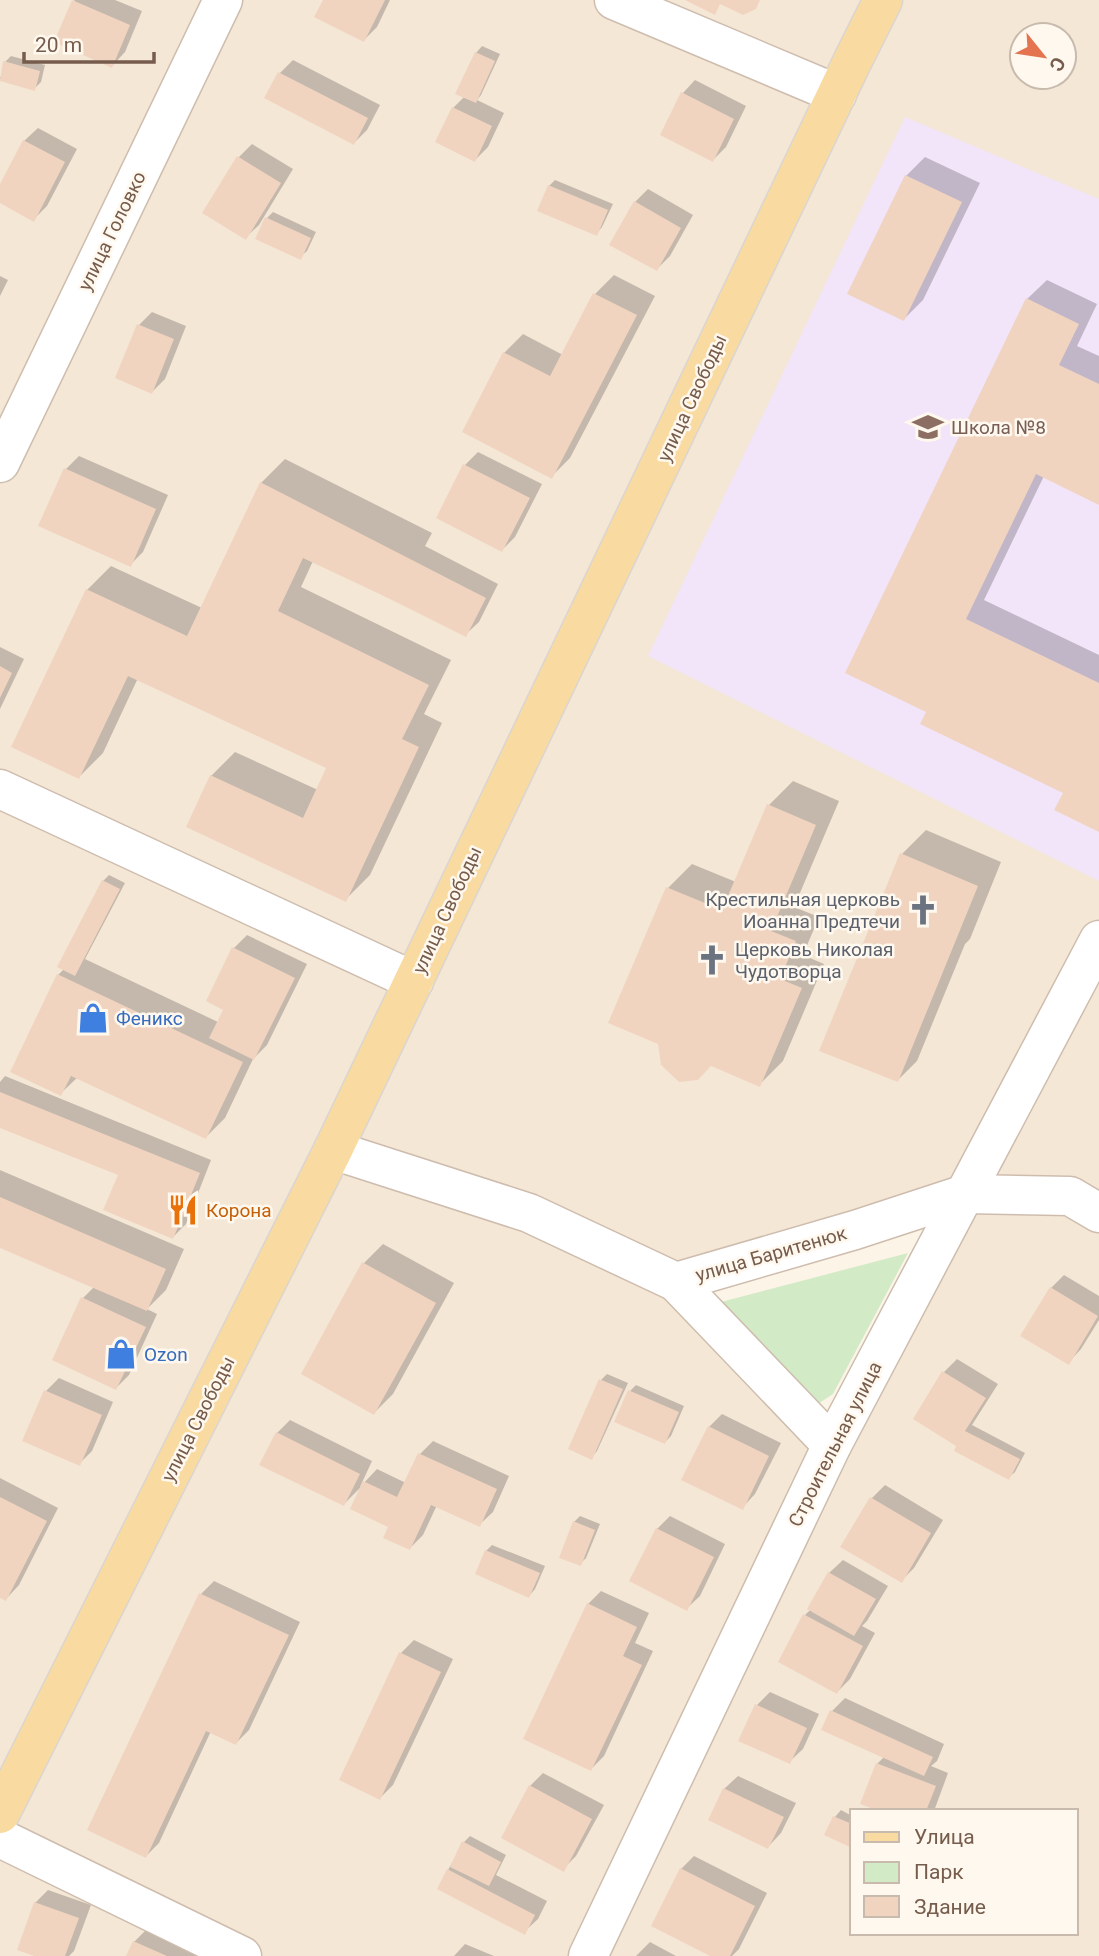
<svg xmlns="http://www.w3.org/2000/svg" width="1099" height="1956" font-family="Roboto,sans-serif">
<style>
.residential{fill:#f4e7d6;fill-rule:evenodd}
.education{fill:#f2e4f9}
.green{fill:#d3eac6}
.shadow{fill:#0003}
.building{fill:#f1d4c0}
.lines{fill:none;stroke-linecap:round;stroke-linejoin:round}
.minor-casing{stroke:#cebdae;stroke-width:41}
.major-casing{stroke:#dbd5d0;stroke-width:41}
.minor{stroke:#fff;stroke-width:38}
.major{stroke:#f9dba2;stroke-width:38}
.labels{text-anchor:middle;dominant-baseline:central;stroke-width:5;stroke-linejoin:round;paint-order:stroke}
.street-label{font-size:19px;fill:#765c4c;stroke:#fff8ee}
.education-label{font-size:19px;fill:#785e54;stroke:#fff8ee;text-anchor:start}
.worship-label{font-size:19px;fill:#5b616d;stroke:#fff8ee;text-anchor:end}
.shop-label{font-size:19px;fill:#366cbe;stroke:#fff8ee;text-anchor:start}
.food-label{font-size:19px;fill:#c56008;stroke:#fff8ee;text-anchor:start}
</style>
<rect width="100%" height="100%" fill="#fcf5e7"/>
<path class="residential" d="M0,0H1099V1956H0ZM1022,35H1064V77H1022ZM964,1195L832,1444L677,1282ZM852,1811H1076V1933H852Z"/>
<polygon class="education" points="905,117 1099,199 1099,881 648,656"/>
<polygon class="green" points="908,1253 833,1394 818,1404 717,1303"/>
<g class="shadow">
<polygon points="74,0 115,0 142,11 125,52 112,66"/>
<polygon points="325,0 390,0 377,27 364,40"/>
<polygon points="482,46 500,54 481,95 477,100 504,113 488,147 475,160 453,108 465,96 476,53"/>
<polygon points="11,56 45,65 41,82 34,89 0,79 5,62"/>
<polygon points="293,60 380,105 367,130 354,143 267,98 280,73"/>
<polygon points="695,80 746,106 726,147 713,160 682,94"/>
<polygon points="38,128 77,149 47,206 34,219 0,201 0,188 24,141"/>
<polygon points="252,144 293,169 259,225 245,238 204,212 239,157"/>
<polygon points="925,157 980,183 923,300 904,319 906,176"/>
<polygon points="555,180 613,204 602,227 596,234 549,186"/>
<polygon points="648,189 693,215 670,256 657,269 635,202"/>
<polygon points="273,212 316,232 307,251 300,257 267,218"/>
<polygon points="614,275 655,296 570,458 551,477 504,353 523,334 563,355 595,294"/>
<polygon points="0,276 8,280 0,296"/>
<polygon points="1047,280 1097,304 1077,346 1099,356 1099,503 1044,476 984,600 1099,655 1099,830 1065,792 929,711 1027,299"/>
<polygon points="152,312 186,326 165,379 152,392 139,325"/>
<polygon points="478,452 542,484 515,537 502,550 465,465"/>
<polygon points="79,456 168,495 143,552 130,565 41,525 66,469"/>
<polygon points="285,459 432,533 425,546 498,584 479,622 465,635 313,561 301,587 451,660 424,714 442,723 370,875 346,899 211,776 235,752 318,790 329,768 138,678 103,753 79,777 87,590 111,566 202,608 261,483"/>
<polygon points="0,647 24,659 0,709"/>
<polygon points="793,781 839,801 794,907 819,917 803,955 824,964 783,1061 759,1085 611,1022 668,888 692,864 736,882 769,805"/>
<polygon points="926,830 1001,862 970,939 965,944 917,1061 898,1080 902,854"/>
<polygon points="109,875 125,883 85,959 218,1022 225,1009 234,948 247,935 307,964 267,1045 253,1059 225,1118 206,1137 78,1077 60,1094 58,975 64,969 103,881"/>
<polygon points="5,1076 211,1160 186,1224 173,1237 120,1174 0,1126 0,1082"/>
<polygon points="0,1170 184,1249 166,1290 147,1309 157,1314 129,1375 116,1388 83,1298 95,1286 0,1246"/>
<polygon points="383,1244 454,1283 393,1394 374,1413 364,1263"/>
<polygon points="1064,1275 1099,1296 1099,1320 1081,1349 1068,1363 1051,1288"/>
<polygon points="957,1359 998,1384 972,1425 1025,1453 1015,1472 1008,1478 963,1438 944,1372"/>
<polygon points="607,1374 628,1383 597,1451 591,1458 601,1380"/>
<polygon points="59,1378 113,1402 92,1451 79,1464 46,1391"/>
<polygon points="636,1385 684,1406 671,1436 665,1442 630,1391"/>
<polygon points="722,1414 781,1443 755,1494 742,1508 709,1427"/>
<polygon points="290,1420 372,1461 360,1487 377,1469 406,1483 420,1454 433,1441 509,1476 493,1512 479,1525 437,1505 423,1535 410,1548 390,1526 362,1486 344,1504 277,1433"/>
<polygon points="0,1478 58,1508 19,1585 6,1599 0,1596"/>
<polygon points="885,1485 943,1520 914,1568 901,1581 842,1546 872,1498"/>
<polygon points="580,1516 600,1524 586,1558 580,1564 574,1522"/>
<polygon points="670,1516 725,1544 700,1596 686,1609 657,1529"/>
<polygon points="492,1545 545,1566 535,1589 529,1596 486,1551"/>
<polygon points="843,1560 888,1586 867,1621 862,1626 875,1633 850,1679 837,1692 805,1615 811,1609 809,1608 829,1573"/>
<polygon points="214,1581 300,1622 249,1730 236,1743 211,1731 159,1843 146,1856 201,1594"/>
<polygon points="601,1591 649,1613 635,1643 653,1651 604,1756 591,1769 588,1604"/>
<polygon points="414,1640 453,1659 393,1785 380,1798 401,1653"/>
<polygon points="770,1692 819,1714 803,1749 789,1762 757,1705"/>
<polygon points="845,1698 944,1744 937,1761 931,1766 948,1773 934,1811 884,1811 877,1764 885,1756 832,1711"/>
<polygon points="543,1773 604,1805 576,1856 563,1869 530,1786"/>
<polygon points="738,1776 796,1803 781,1833 768,1847 724,1789"/>
<polygon points="841,1810 852,1816 852,1846 827,1834 835,1817"/>
<polygon points="470,1836 506,1855 496,1875 547,1901 538,1919 524,1932 448,1870 464,1842"/>
<polygon points="694,1856 767,1893 739,1949 732,1956 714,1956 681,1869"/>
<polygon points="48,1890 91,1905 74,1951 69,1956 39,1956 35,1903"/>
<polygon points="147,1929 199,1956 128,1956 134,1942"/>
<polygon points="650,1942 676,1956 636,1956"/>
<polygon points="465,1944 494,1956 454,1956"/>
</g>
<g class="building">
<polygon points="72,0 130,25 112,68 54,42"/>
<polygon points="323,0 385,0 364,42 314,17"/>
<polygon points="685,0 760,0 756,9 743,15 720,4 715,15"/>
<polygon points="475,52 495,61 476,103 455,94"/>
<polygon points="3,61 40,71 35,91 0,81"/>
<polygon points="278,72 368,118 354,145 264,98"/>
<polygon points="681,92 734,119 713,162 660,135"/>
<polygon points="452,107 492,126 475,162 435,142"/>
<polygon points="23,140 65,162 34,222 0,203 0,184"/>
<polygon points="237,156 281,183 246,240 202,213"/>
<polygon points="905,175 962,202 904,321 847,294"/>
<polygon points="548,185 608,210 597,236 537,211"/>
<polygon points="634,201 681,228 657,271 609,245"/>
<polygon points="265,217 311,238 301,260 255,239"/>
<polygon points="593,293 637,315 552,479 462,432 503,352 550,376"/>
<polygon points="1026,298 1079,324 1059,365 1099,384 1099,505 1036,474 966,619 1099,683 1099,832 1054,810 1063,793 920,724 926,712 845,673"/>
<polygon points="137,324 174,339 152,394 115,378"/>
<polygon points="463,464 530,498 502,552 436,518"/>
<polygon points="64,468 156,509 131,567 38,526"/>
<polygon points="260,482 486,598 466,637 388,598 303,558 278,611 429,685 402,739 419,747 346,902 186,827 210,775 303,818 326,768 128,676 79,779 11,747 86,589 187,636"/>
<polygon points="0,666 12,673 0,698"/>
<polygon points="767,804 816,825 771,931 796,941 780,979 802,988 760,1087 711,1066 698,1080 679,1082 661,1065 658,1044 608,1023 666,887 722,910"/>
<polygon points="900,853 978,886 898,1082 819,1051"/>
<polygon points="102,880 120,889 75,976 57,967"/>
<polygon points="232,947 295,978 254,1060 209,1038 223,1010 206,1001"/>
<polygon points="57,974 243,1062 206,1139 71,1076 61,1096 10,1072"/>
<polygon points="0,1092 200,1173 173,1239 103,1210 118,1175 0,1128"/>
<polygon points="0,1197 166,1269 147,1311 0,1248"/>
<polygon points="362,1262 436,1303 374,1415 301,1374"/>
<polygon points="1050,1287 1098,1316 1069,1365 1020,1336"/>
<polygon points="81,1297 146,1327 116,1390 52,1360"/>
<polygon points="942,1371 986,1398 965,1431 1020,1459 1009,1480 954,1451 956,1446 913,1419"/>
<polygon points="599,1379 623,1389 592,1460 568,1449"/>
<polygon points="44,1390 102,1415 80,1466 22,1441"/>
<polygon points="628,1390 679,1412 665,1444 614,1422"/>
<polygon points="708,1426 769,1456 743,1510 681,1480"/>
<polygon points="276,1432 360,1474 344,1506 259,1465"/>
<polygon points="418,1453 497,1489 480,1527 431,1505 410,1550 383,1538 388,1527 350,1509 363,1481 397,1497"/>
<polygon points="0,1497 47,1521 6,1601 0,1598"/>
<polygon points="870,1497 931,1533 902,1583 840,1547"/>
<polygon points="573,1521 595,1530 581,1566 559,1558"/>
<polygon points="656,1528 714,1557 687,1611 629,1581"/>
<polygon points="485,1550 540,1573 529,1598 475,1574"/>
<polygon points="828,1572 876,1599 854,1636 807,1609"/>
<polygon points="199,1593 289,1635 236,1745 206,1731 146,1858 87,1830"/>
<polygon points="587,1603 637,1627 623,1656 642,1665 591,1771 523,1739"/>
<polygon points="803,1614 863,1646 837,1694 778,1662"/>
<polygon points="399,1652 441,1672 380,1800 339,1780"/>
<polygon points="755,1704 807,1728 790,1764 738,1741"/>
<polygon points="830,1710 933,1757 924,1776 821,1730"/>
<polygon points="876,1763 936,1786 926,1811 879,1811 860,1804"/>
<polygon points="529,1785 592,1819 564,1872 501,1838"/>
<polygon points="723,1788 784,1817 768,1849 708,1820"/>
<polygon points="833,1816 852,1824 852,1848 824,1835"/>
<polygon points="462,1841 501,1862 489,1886 450,1867"/>
<polygon points="680,1868 755,1906 730,1956 710,1956 651,1926"/>
<polygon points="447,1869 535,1915 525,1935 437,1889"/>
<polygon points="34,1902 79,1918 65,1956 34,1956 17,1950"/>
<polygon points="133,1941 167,1956 126,1956"/>
</g>
<g class="lines">
<g class="minor-casing">
<g id="minor">
<polyline points="614,0 837,94"/>
<polyline points="0,463 223,0"/>
<polyline points="0,789 414,981"/>
<polyline points="333,1150 529,1213 676,1282 855,1230 965,1194 1070,1196 1099,1213"/>
<polyline points="676,1282 832,1445"/>
<polyline points="0,1838 242,1956"/>
<polyline points="588,1956 832,1445 1099,940"/>
</g>
</g>
<g class="major-casing">
<polyline id="major" points="0,1814 333,1150 852,62 883,0"/>
</g>
<use href="#minor" class="minor"/>
<use href="#major" class="major"/>
</g>
<defs>
<g id="school-bare" transform="scale(2.415)"><path d="M0-5L7-2L0 1L-7-2ZM-4 1L0 2.5L4 1V4Q0 6-4 4Z" fill="#8d6e63" stroke="#fff8ee" stroke-width="2.5" paint-order="stroke"/></g>
<g id="church-bare" transform="scale(2.415)"><path d="M-1.2-6h2.4v3.5h3.3v2.4h-3.3V6h-2.4V-.1h-3.3v-2.4h3.3Z" fill="#6b7280" stroke="#fff8ee" stroke-width="2.5" paint-order="stroke"/></g>
<g id="shop-bare" transform="scale(2.415)"><path d="M-5-2.5h2.3a2.7 3.5 0 0 1 5.4 0H5L5.5 6h-11ZM-1.5-2.5h3a1.5 2.3 0 0 0-3 0Z" fill="#3f7fe0" stroke="#fff8ee" stroke-width="2.5" paint-order="stroke"/></g>
<g id="restaurant-bare" transform="scale(2.415)"><path d="M-5-6h1v4h1v-4h1v4h1v-4h1v5L-1.5 .5V6h-2V.5L-5-1ZM5-6V6H3V1.5H1.5Q1.5-4 5-6Z" fill="#e8710a" stroke="#fff8ee" stroke-width="2.5" paint-order="stroke"/></g>
</defs>
<g fill-rule="evenodd">
<use href="#school-bare" x="928" y="427"/>
<use href="#church-bare" x="923" y="910"/>
<use href="#church-bare" x="712" y="960"/>
<use href="#shop-bare" x="93" y="1018"/>
<use href="#restaurant-bare" x="183" y="1210"/>
<use href="#shop-bare" x="121" y="1354"/>
</g>
<g class="labels">
<g class="street-label">
<text transform="translate(112 231) rotate(-64)">улица Головко</text>
<text transform="translate(692 398) rotate(-65)">улица Свободы</text>
<text transform="translate(447 910) rotate(-65)">улица Свободы</text>
<text transform="translate(771 1254) rotate(-16)">улица Баритенюк</text>
<text transform="translate(198 1419) rotate(-63)">улица Свободы</text>
<text transform="translate(835 1444) rotate(-63)">Строительная улица</text>
</g>
<g class="education-label">
<text x="951" y="427">Школа №8</text>
</g>
<g class="worship-label">
<text x="900" y="899">Крестильная церковь<tspan x="900" dy="22">Иоанна Предтечи</tspan></text>
<text x="735" y="949" text-anchor="start">Церковь Николая<tspan x="735" dy="22">Чудотворца</tspan></text>
</g>
<g class="shop-label">
<text x="116" y="1018">Феникс</text>
<text x="144" y="1354">Ozon</text>
</g>
<g class="food-label">
<text x="206" y="1210">Корона</text>
</g>
</g>
<rect x="850" y="1809" width="228" height="126" fill="#fff8ee" stroke="#c8baad" stroke-width="2"/>
<rect x="864" y="1832" width="35" height="10" fill="#f9dba2" stroke="#c8baad" stroke-width="2"/>
<text x="914" y="1844" font-size="21" fill="#765c4c">Улица</text>
<rect x="864" y="1862" width="35" height="21" fill="#d3eac6" stroke="#c8baad" stroke-width="2"/>
<text x="914" y="1879" font-size="21" fill="#765c4c">Парк</text>
<rect x="864" y="1896" width="35" height="21" fill="#f1d4c0" stroke="#c8baad" stroke-width="2"/>
<text x="914" y="1914" font-size="21" fill="#765c4c">Здание</text>
<g transform="translate(1043 56) rotate(120)"><circle r="33" fill="#fff8ee" stroke="#c8baad" stroke-width="2"/>
<path d="M0-5L12 26L0 18L-12 26Z" fill="#e3744f"/>
<text y="-10" font-size="19" font-weight="bold" text-anchor="middle" fill="#765c4c">С</text>
</g>
<path d="M24 52v10h130v-10" fill="none" stroke="#765c4c" stroke-width="3.5"/>
<text x="35" y="52" font-size="21" fill="#765c4c" stroke="#fff8ee" stroke-width="5" paint-order="stroke">20 m</text>
</svg>
